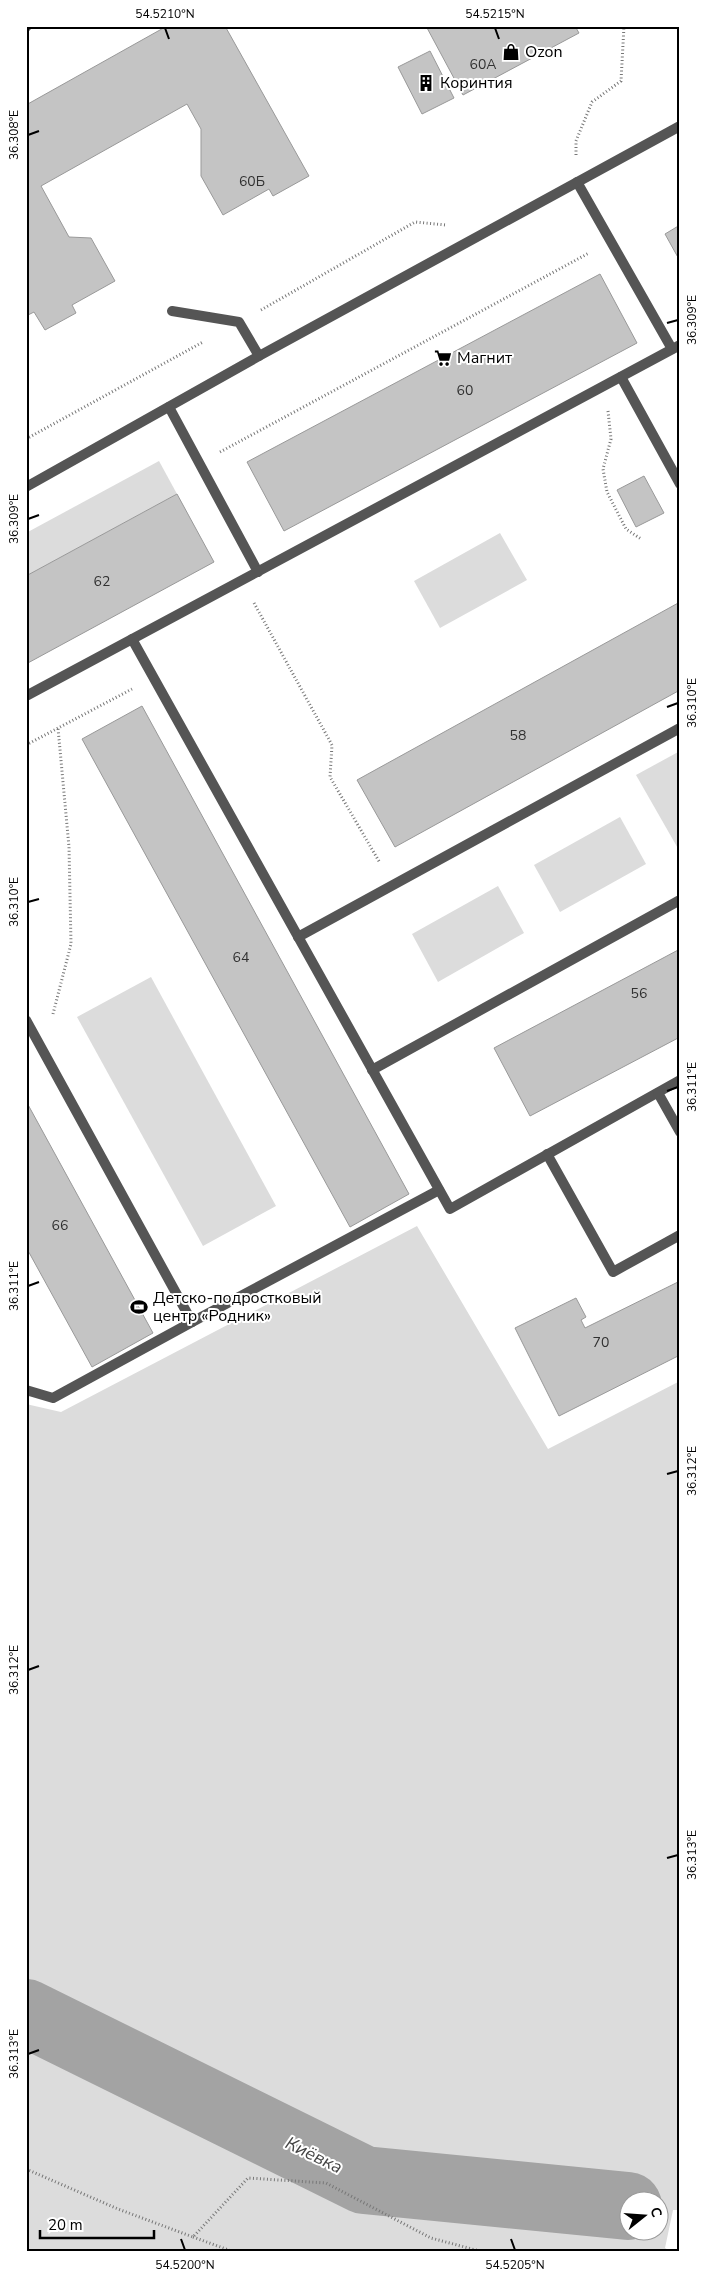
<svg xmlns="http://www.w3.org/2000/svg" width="706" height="2278" font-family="'Nunito Sans',sans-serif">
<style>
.green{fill:#dcdcdc;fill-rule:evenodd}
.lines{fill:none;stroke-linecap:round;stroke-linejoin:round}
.river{stroke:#a3a3a3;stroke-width:68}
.building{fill:#c4c4c4;stroke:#999}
.path{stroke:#777;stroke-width:3;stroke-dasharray:1 2.5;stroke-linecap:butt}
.service{stroke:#555;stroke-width:10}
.minor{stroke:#555;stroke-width:10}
.ticks{fill:none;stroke:#000;stroke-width:2}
.labels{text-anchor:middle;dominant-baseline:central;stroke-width:4;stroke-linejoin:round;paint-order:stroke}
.number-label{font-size:14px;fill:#313131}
.poi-label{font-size:16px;fill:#000;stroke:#fff;text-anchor:start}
.water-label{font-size:18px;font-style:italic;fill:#444;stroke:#fff}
.neatline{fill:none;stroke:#000;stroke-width:2}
.ticks-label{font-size:12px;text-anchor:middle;fill:#000}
</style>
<rect width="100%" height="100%" fill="#fff"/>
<g class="green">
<polygon points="159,461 177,494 26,576 26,533"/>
<polygon points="500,533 527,580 440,628 414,581"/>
<polygon points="680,751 680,852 636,775"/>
<polygon points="620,817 646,864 560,912 534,865"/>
<polygon points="498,886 524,933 438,982 412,934"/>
<polygon points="151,977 276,1206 203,1246 77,1017"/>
<path d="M417,1226L548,1449L680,1381V2210H673L665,2248L672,2252H26V1404L61,1412ZM658,2200V2230H628V2200Z"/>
</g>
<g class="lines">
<polyline class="river" points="26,2013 364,2180 628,2206"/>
</g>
<g class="building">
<polygon points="167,26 225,26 309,176 273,196 269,189 223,215 201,176 201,129 187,104 41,186 69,237 91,238 115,281 72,305 76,313 45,330 34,312 26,316 26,105"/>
<polygon points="426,26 575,26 579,33 463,95"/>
<polygon points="430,51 454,98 422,114 398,67"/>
<polygon points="680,225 680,261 665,234"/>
<polygon points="600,274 637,343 284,531 247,462"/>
<polygon points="644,476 664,513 636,527 617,490"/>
<polygon points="177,494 214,562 26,664 26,576"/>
<polygon points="680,602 680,690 395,847 357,780"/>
<polygon points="142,706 409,1194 350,1227 82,739"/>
<polygon points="680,949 680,1037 530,1116 494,1048"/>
<polygon points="26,1101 153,1333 92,1367 26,1247"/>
<polygon points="680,1281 680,1355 559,1416 515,1328 576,1298 586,1317 581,1320 585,1328"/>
</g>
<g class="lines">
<g class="path">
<polyline points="576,155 576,141 592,102 621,81 624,26"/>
<polyline points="261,310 415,222 446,225"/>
<polyline points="608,411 611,439 603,469 607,492 626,529 641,539"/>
<polyline points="26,439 203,342"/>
<polyline points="220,452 589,253"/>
<polyline points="254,603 332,745 330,777 380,863"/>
<polyline points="26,745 132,689"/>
<polyline points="53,1014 71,944 69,847 58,728"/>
<polyline points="26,2169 118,2209 193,2237 248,2178 326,2183 431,2238 483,2252"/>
<polyline points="193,2237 234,2252"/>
</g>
<g class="service">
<polyline points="26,27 27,26"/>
<polyline points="577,182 672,349"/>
<polyline points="172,311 239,322 259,356"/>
<polyline points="621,377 680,484"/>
<polyline points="169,407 258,572"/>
<polyline points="132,639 450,1209 680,1080"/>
<polyline points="26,696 680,345"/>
<polyline points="298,937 680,728"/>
<polyline points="26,1020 192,1322 53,1398 26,1390"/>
<polyline points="372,1070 680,900"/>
<polyline points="658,1093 680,1132"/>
<polyline points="547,1154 613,1272 680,1235"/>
<polyline points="192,1322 439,1190"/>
</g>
<polyline class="minor" points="26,487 259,356 680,126"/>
</g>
<path class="ticks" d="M165,28L169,39M495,28L499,39M28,135L39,131M667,323L678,320M28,519L39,515M667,707L678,703M28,902L39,899M667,1091L678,1087M28,1286L39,1282M667,1474L678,1471M28,1670L39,1666M667,1858L678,1855M28,2054L39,2050M181,2239L185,2250M511,2239L515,2250"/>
<defs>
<g id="shop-bare" transform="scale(1.35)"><path d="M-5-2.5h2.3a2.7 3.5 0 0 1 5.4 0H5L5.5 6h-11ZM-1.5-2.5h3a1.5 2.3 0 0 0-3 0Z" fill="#000" stroke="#fff" stroke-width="2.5" paint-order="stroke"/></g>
<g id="building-bare" transform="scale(1.35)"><path d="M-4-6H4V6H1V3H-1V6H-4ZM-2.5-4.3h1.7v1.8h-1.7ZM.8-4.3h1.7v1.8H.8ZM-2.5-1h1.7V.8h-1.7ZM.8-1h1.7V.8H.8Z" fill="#000" stroke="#fff" stroke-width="2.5" paint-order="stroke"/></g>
<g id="supermarket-bare" transform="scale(1.35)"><path d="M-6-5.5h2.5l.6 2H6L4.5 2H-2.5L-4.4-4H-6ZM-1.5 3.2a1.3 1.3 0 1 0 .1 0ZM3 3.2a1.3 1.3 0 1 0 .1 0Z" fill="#000" stroke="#fff" stroke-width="2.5" paint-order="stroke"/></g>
<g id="stadium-bare" transform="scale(1.35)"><path d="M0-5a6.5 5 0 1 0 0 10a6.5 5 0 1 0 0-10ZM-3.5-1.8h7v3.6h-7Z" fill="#000" stroke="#fff" stroke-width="2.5" paint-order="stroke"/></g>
</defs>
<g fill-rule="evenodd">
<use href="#shop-bare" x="511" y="52"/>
<use href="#building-bare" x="426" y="83"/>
<use href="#supermarket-bare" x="443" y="358"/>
<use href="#stadium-bare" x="139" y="1307"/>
</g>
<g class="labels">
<g class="number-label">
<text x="483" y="64">60А</text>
<text x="252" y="181">60Б</text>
<text x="465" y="390">60</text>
<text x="102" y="581">62</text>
<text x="518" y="735">58</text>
<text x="241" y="957">64</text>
<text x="639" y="993">56</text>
<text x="60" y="1225">66</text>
<text x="601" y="1342">70</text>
</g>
<g class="poi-label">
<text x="525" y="52">Ozon</text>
<text x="440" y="83">Коринтия</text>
<text x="457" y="358">Магнит</text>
<text x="153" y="1298">Детско-подростковый<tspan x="153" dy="18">центр «Родник»</tspan></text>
</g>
<g class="water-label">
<text transform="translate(314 2155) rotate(26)">Киёвка</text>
</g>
</g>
<rect width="706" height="2278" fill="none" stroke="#ffffff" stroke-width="55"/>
<g transform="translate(644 2216) rotate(73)"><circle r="24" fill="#ffffff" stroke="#999999"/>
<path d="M0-4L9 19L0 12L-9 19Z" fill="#000000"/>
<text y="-8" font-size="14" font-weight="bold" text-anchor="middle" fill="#000000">С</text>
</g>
<path d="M40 2230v8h114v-8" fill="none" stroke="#000000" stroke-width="2.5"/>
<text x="48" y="2230" font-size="15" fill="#000000" stroke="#ffffff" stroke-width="4" paint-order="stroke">20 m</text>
<rect x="28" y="28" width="650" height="2222" class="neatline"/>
<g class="ticks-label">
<text x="165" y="18">54.5210°N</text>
<text x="495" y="18">54.5215°N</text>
<text transform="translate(14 135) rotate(-90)" y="4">36.308°E</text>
<text transform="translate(692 320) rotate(-90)" y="4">36.309°E</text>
<text transform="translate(14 519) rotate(-90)" y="4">36.309°E</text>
<text transform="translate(692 703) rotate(-90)" y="4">36.310°E</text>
<text transform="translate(14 902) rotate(-90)" y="4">36.310°E</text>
<text transform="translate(692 1087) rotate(-90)" y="4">36.311°E</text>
<text transform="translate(14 1286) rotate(-90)" y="4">36.311°E</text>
<text transform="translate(692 1471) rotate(-90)" y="4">36.312°E</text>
<text transform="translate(14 1670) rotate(-90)" y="4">36.312°E</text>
<text transform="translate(692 1855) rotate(-90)" y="4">36.313°E</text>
<text transform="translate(14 2054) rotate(-90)" y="4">36.313°E</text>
<text x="185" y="2269">54.5200°N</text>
<text x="515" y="2269">54.5205°N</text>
</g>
</svg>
